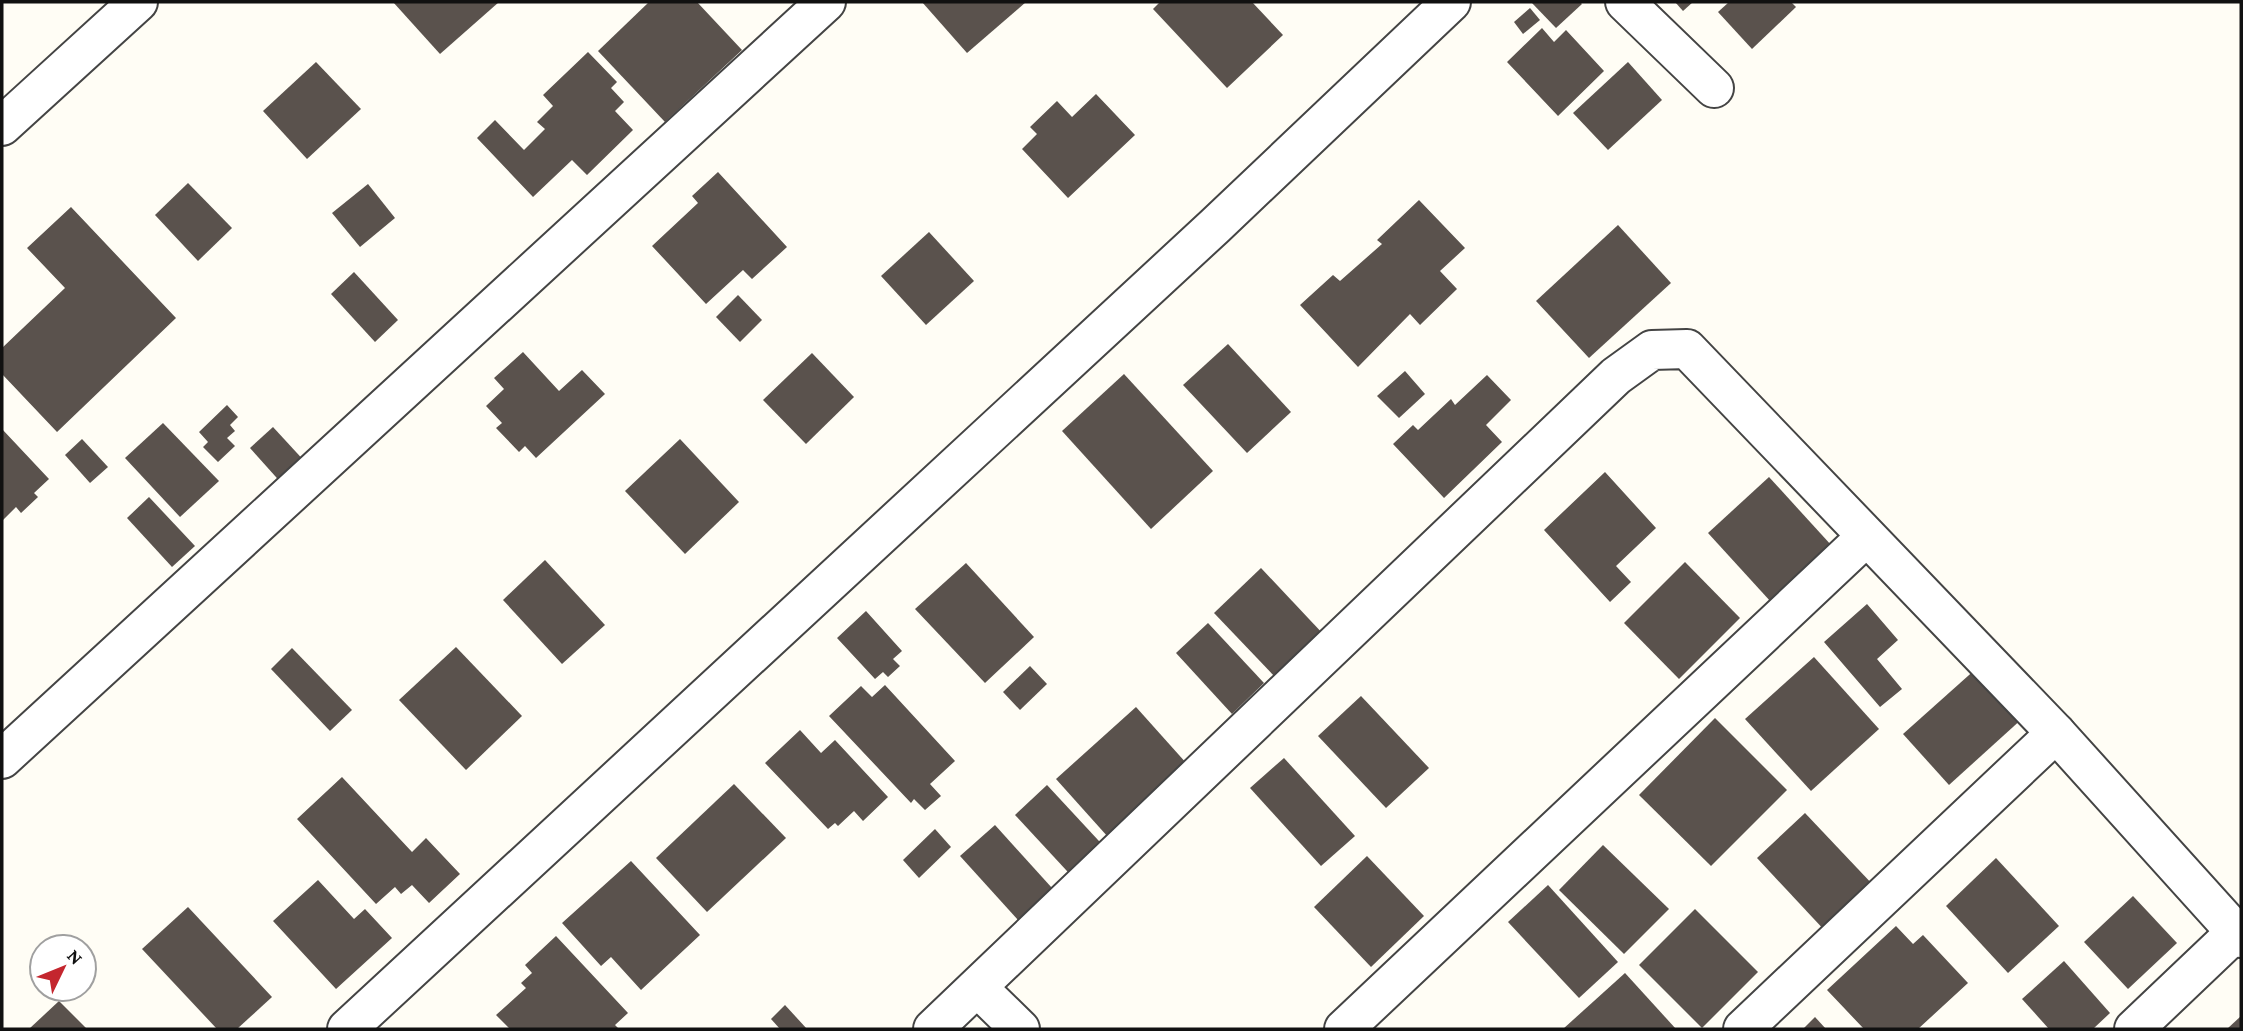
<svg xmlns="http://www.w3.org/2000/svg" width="2243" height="1031" font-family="'Crimson Pro',serif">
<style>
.building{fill:#5a524d}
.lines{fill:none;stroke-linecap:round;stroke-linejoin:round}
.minor-casing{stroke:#444;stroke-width:42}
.minor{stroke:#fff;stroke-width:38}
</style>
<rect width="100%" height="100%" fill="#fffdf5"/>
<g class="building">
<polygon points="393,2 499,2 440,54"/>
<polygon points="649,2 697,2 742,50 665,122 598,51"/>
<polygon points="922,2 1026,2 967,53"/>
<polygon points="1160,2 1252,2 1283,35 1227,88 1153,9"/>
<polygon points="1531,2 1580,2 1582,4 1556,28"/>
<polygon points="1675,2 1693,2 1683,11"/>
<polygon points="1729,2 1791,2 1796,7 1752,49 1718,12"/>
<polygon points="1530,8 1540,20 1523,34 1514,22"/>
<polygon points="1542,28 1554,42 1566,30 1604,71 1558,116 1507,62"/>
<polygon points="588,52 617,82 611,88 624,102 615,111 633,130 587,175 572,160 533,197 477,138 495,120 524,150 545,129 537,122 553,106 543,95"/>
<polygon points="316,62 361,109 307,159 263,111"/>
<polygon points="1628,62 1662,100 1608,150 1573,113"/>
<polygon points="1096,94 1135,135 1068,198 1022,149 1037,134 1030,127 1057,101 1072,117"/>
<polygon points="718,172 787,247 752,279 743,270 706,304 652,246 698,203 692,196"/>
<polygon points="188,183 232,228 198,261 155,215"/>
<polygon points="368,184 395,218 360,247 332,213"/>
<polygon points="1419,200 1465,248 1440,271 1457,289 1420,325 1410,314 1358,367 1300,305 1333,275 1340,281 1382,244 1377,240"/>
<polygon points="71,207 176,318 57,432 2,374 2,348 65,288 27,248"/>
<polygon points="1618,225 1671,283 1589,358 1536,301"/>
<polygon points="929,232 974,281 926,325 881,276"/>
<polygon points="354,272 398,320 375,342 331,294"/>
<polygon points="738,295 762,320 740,342 716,317"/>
<polygon points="1228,344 1291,412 1247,453 1183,385"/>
<polygon points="523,352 559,391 582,370 605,394 536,458 525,446 519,452 496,428 502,423 486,406 504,389 494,378"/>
<polygon points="812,353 854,397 806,444 763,400"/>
<polygon points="1405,371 1425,394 1399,418 1377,396"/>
<polygon points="1124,374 1213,471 1151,529 1062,431"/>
<polygon points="1487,375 1511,400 1486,425 1502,442 1444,498 1393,444 1413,425 1418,430 1451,399 1455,405"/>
<polygon points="227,405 238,417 230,425 235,431 227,438 235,446 218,462 203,447 208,442 199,432"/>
<polygon points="163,423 219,481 180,517 125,458"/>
<polygon points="273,427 308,465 284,486 250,448"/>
<polygon points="2,429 49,479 34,493 38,497 21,513 16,507 2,521"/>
<polygon points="82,439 108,467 90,483 65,455"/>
<polygon points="680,439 739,502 685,554 625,491"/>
<polygon points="1605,472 1656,528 1616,566 1631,582 1610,602 1544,530"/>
<polygon points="1769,477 1832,546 1771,602 1708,533"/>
<polygon points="149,497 195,546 172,567 127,518"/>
<polygon points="545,560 605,625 562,664 503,600"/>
<polygon points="1685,562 1740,618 1679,679 1624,623"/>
<polygon points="966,563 1034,637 985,683 915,609"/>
<polygon points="1261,568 1325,636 1278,680 1214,613"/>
<polygon points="1867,604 1898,640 1877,659 1902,689 1880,707 1824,642"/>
<polygon points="866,611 902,651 893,659 900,666 888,677 883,672 875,679 837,638"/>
<polygon points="1208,623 1264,683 1232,714 1176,653"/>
<polygon points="456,647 522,716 466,770 399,700"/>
<polygon points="292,648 352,710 330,731 271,669"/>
<polygon points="1814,657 1879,729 1811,791 1745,719"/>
<polygon points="1030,666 1047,684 1020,710 1003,692"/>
<polygon points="1978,667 2024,717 1949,785 1903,734"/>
<polygon points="885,685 955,761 930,784 941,796 925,810 914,799 911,803 829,716 861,686 872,697"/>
<polygon points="1361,696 1429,768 1386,808 1318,736"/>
<polygon points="1136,707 1196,774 1108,837 1056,779"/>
<polygon points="1715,718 1787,790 1711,866 1639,795"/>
<polygon points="800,730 821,753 835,740 888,797 863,821 854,811 838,826 835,823 828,829 765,763"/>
<polygon points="1284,758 1355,836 1321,866 1250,788"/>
<polygon points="342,777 412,852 426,838 460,874 429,903 412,885 401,894 395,887 376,904 297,819"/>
<polygon points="734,784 786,838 707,912 656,858"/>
<polygon points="1047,785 1111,854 1079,884 1015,815"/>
<polygon points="1805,813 1875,887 1827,933 1757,858"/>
<polygon points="995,825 1062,899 1028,931 960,856"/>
<polygon points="935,829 951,847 919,878 903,860"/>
<polygon points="1603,845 1669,909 1624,954 1559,890"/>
<polygon points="1367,856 1424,916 1371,967 1314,907"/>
<polygon points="1996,858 2059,926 2008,973 1946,906"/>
<polygon points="631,861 700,935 641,990 611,957 601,966 562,923"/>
<polygon points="318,880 354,919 365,909 392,938 336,989 273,921"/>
<polygon points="1548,885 1618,962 1579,998 1508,922"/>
<polygon points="2133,896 2177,943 2128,989 2084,942"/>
<polygon points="188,907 272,997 237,1029 217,1029 142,949"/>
<polygon points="1695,909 1758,972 1702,1028 1639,965"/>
<polygon points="1896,926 1913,944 1923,935 1968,983 1918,1029 1864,1029 1827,990"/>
<polygon points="556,936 628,1013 615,1025 619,1029 510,1029 496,1015 526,988 521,983 532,973 525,965"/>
<polygon points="2064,961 2110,1013 2093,1029 2049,1029 2022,999"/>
<polygon points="1625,973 1676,1029 1563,1029"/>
<polygon points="59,1001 87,1029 29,1029"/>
<polygon points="785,1005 807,1029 780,1029 771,1019"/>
<polygon points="2241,1016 2241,1029 2227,1029"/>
<polygon points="1815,1017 1826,1029 1803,1029"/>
</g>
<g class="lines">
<g class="minor-casing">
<g id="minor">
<polyline points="1625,2 1714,88"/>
<polyline points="2,126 138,2"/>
<polyline points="2,759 826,2"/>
<polyline points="978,988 1020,1029"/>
<polyline points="347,1029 1215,226 1451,2"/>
<polyline points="933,1029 1616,376 1652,350 1687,349 2056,733 2241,938"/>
<polyline points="1344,1029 1866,537"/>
<polyline points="1743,1029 2056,733"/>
<polyline points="2134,1029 2236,932"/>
</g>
</g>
<use href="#minor" class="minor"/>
</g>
<rect width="2243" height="1031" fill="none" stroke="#111111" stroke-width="7"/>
<g transform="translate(63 968) rotate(47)"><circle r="33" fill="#ffffff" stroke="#a0a0a0" stroke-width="2"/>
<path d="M0-5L12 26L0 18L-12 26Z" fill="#c4262e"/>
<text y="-10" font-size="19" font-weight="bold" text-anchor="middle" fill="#111111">N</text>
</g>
</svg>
